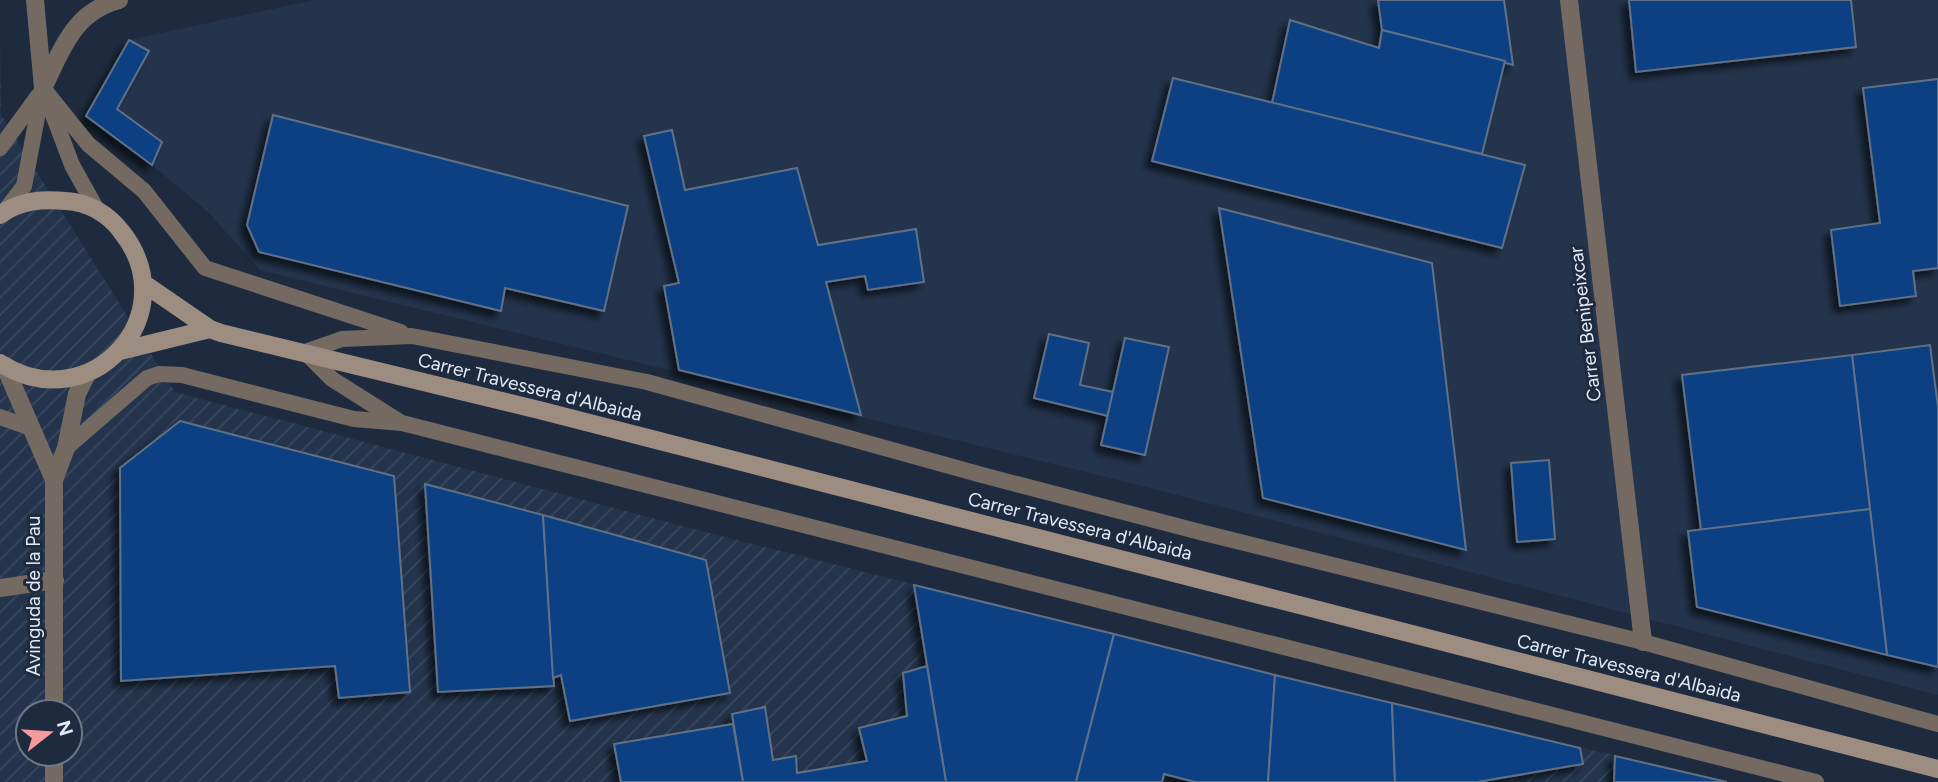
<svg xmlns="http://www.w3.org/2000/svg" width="1938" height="782" font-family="Figtree,sans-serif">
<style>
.built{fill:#23344c}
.industrial{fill:url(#industrial-furrows);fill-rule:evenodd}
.building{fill:#0b4182;stroke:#617186;stroke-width:2;filter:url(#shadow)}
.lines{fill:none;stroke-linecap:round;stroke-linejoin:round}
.service{stroke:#746a62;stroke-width:16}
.minor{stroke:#746a62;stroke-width:18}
.secondary{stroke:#9d8d81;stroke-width:18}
.labels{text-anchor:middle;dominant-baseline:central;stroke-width:6;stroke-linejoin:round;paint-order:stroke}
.street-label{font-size:19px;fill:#e1eaf6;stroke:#1e2b3e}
</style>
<defs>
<pattern id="industrial-furrows" width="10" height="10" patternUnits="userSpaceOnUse" patternTransform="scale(1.75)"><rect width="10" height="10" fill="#23344c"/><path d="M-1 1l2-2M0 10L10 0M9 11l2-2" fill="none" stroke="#38485e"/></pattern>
<filter id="shadow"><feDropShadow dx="-6" dy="6" stdDeviation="3.5" flood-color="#0009"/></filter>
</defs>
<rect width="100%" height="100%" fill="#1e2b3e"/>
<polygon class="built" points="314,0 1938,0 1938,695 1131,483 260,270 209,213 152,165 86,116 129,40"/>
<path class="industrial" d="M0,29L1,115L175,392L705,532L1275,675L1728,782H0ZM28,712H70V754H28Z"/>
<g class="building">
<polygon points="1378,0 1504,0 1513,65 1382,30"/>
<polygon points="1629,0 1851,0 1856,47 1636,72"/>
<polygon points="1290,20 1379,48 1382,30 1505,61 1482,154 1272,103"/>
<polygon points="129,40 149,51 117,109 162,142 152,165 86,116"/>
<polygon points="1173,78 1525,165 1502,248 1152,161"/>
<polygon points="1938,79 1938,268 1913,271 1916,296 1840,306 1831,230 1880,223 1863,88"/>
<polygon points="273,115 628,206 604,311 505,288 501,311 259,252 247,225"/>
<polygon points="672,130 685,190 797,168 818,245 916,229 924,282 868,290 865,276 826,282 861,415 679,370 664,286 679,283 644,136"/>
<polygon points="1219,208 1432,263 1466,550 1263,498"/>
<polygon points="1049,334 1089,343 1080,385 1113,392 1108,416 1034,398"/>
<polygon points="1125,338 1169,347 1145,455 1101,445"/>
<polygon points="1930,345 1938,407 1938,667 1887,655 1852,355"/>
<polygon points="1852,355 1870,509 1701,530 1682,375"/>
<polygon points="180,421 394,476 410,692 339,698 335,666 121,681 120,468"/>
<polygon points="1549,460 1555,539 1517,542 1511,463"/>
<polygon points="425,484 543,515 554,686 438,692"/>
<polygon points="1870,509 1887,655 1697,607 1688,531"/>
<polygon points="543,515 706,560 730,693 570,721 561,675 553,678"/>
<polygon points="914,585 1114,634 1076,782 946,782"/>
<polygon points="1114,634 1275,675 1268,782 1195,782 1164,774 1162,782 1076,782"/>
<polygon points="927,666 946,782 743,782 732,714 765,707 773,760 796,756 797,773 867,761 859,728 907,716 903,673"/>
<polygon points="1275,675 1392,703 1395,782 1268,782"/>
<polygon points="1392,703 1580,748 1583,764 1477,782 1395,782"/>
<polygon points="733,724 743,782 621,782 614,744"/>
<polygon points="1615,756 1727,782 1614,782"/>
</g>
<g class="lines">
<g class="service">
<polyline points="43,88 88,144 144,191 205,268 401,332"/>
<polyline points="49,104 72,165 97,210"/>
<polyline points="0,148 38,96"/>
<polyline points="4,212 24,186 42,91"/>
<polyline points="0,417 31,428"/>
<polyline points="400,422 332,379 305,352 342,339 412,336 647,382 982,475 1200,532 1643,642 1938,724"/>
<polyline points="66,448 147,378 159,374 182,375 354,419 402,423 1816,782"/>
</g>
<g class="minor">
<polyline points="35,0 43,88"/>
<polyline points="1569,0 1643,642"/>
<path d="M43,88C62,50 73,12 119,0"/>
<polyline points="5,367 54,480"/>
<polyline points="0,588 55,580"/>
<polyline points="54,712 54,480 66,448 77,394 87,374"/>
<polyline points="54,782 54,754"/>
</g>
<g class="secondary">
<path d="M0,215C20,200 43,199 66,201C88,202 108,214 121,231C188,314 90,421 0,363"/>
<polyline points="143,283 210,329 221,333 539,410 1938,769"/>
<polyline points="120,351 210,329"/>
</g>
</g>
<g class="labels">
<g class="street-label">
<text transform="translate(1585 324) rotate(-97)">Carrer Benipeixcar</text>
<text transform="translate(530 387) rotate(14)">Carrer Travessera d'Albaida</text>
<text transform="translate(1080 526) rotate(14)">Carrer Travessera d'Albaida</text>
<text transform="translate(33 596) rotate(-90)">Avinguda de la Pau</text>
<text transform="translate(1629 668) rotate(14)">Carrer Travessera d'Albaida</text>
</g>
</g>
<g transform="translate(49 733) rotate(73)"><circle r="33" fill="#1e2b3e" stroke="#6c7788" stroke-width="2"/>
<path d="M0-5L12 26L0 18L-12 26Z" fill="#f59b9d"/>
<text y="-10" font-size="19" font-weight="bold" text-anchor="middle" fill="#e1eaf6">N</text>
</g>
</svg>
